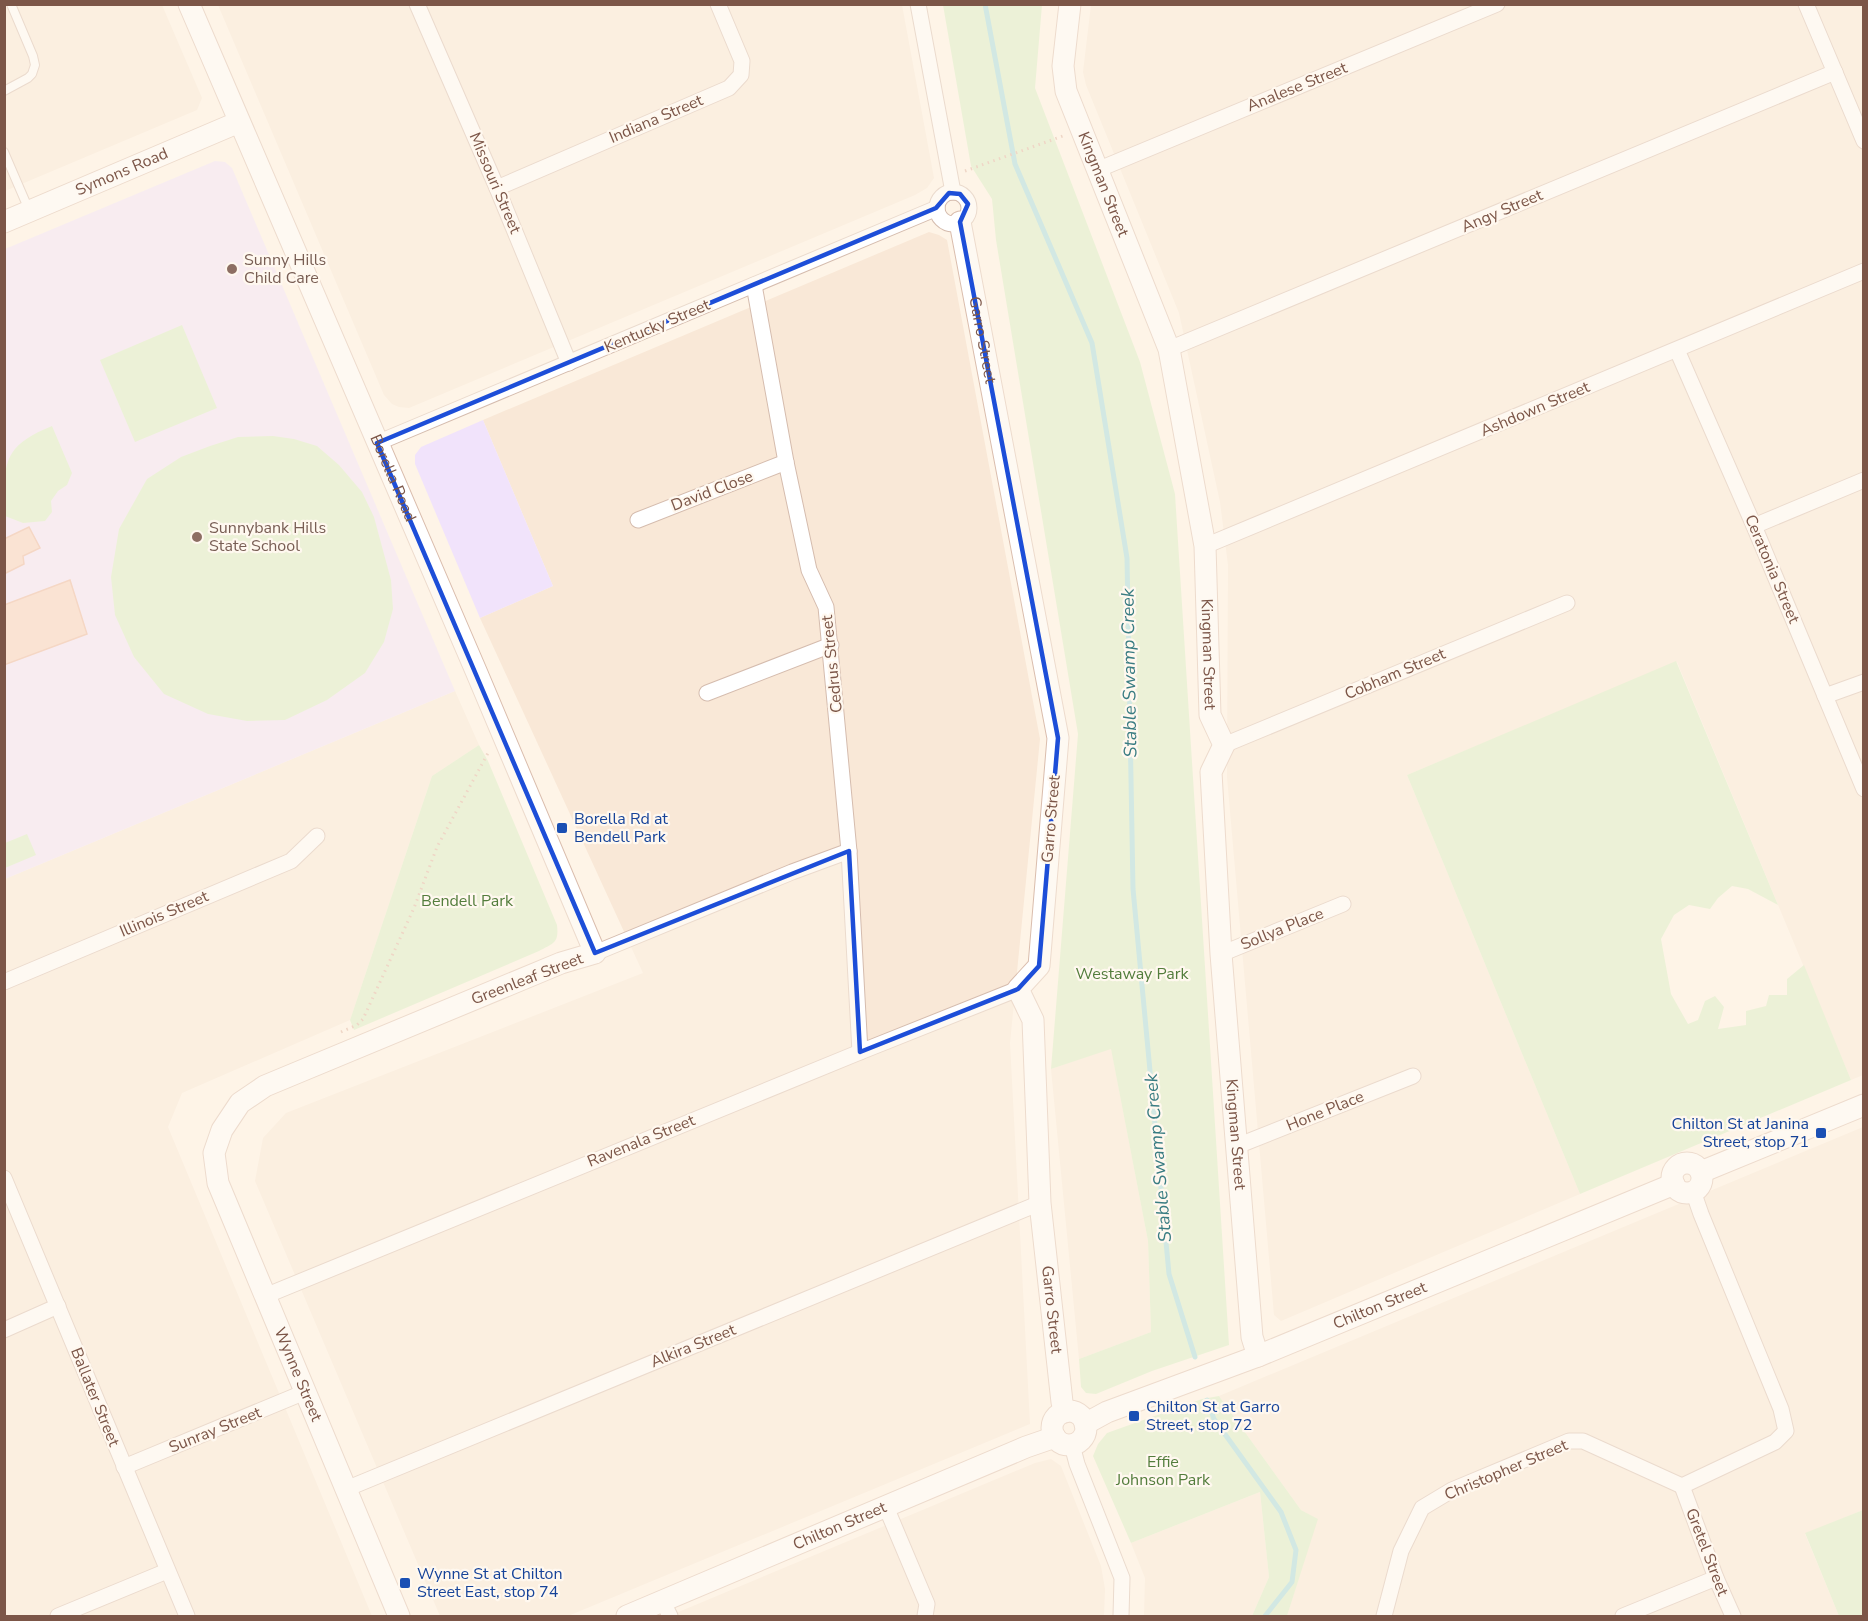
<svg xmlns="http://www.w3.org/2000/svg" width="1868" height="1621" font-family="'Nunito Sans',sans-serif">
<style>
.residential{fill:#f9e8d7}
.education{fill:#f1e3fb}
.green{fill:#d8eec3}
.lines{fill:none;stroke-linecap:round;stroke-linejoin:round}
.stream{stroke:#9ed9de;stroke-width:5}
.building{fill:#f7cfbb;stroke:#ebb39a;stroke-width:1.5}
.lane-casing{stroke:#d5bcae;stroke-width:10}
.street-casing{stroke:#d5bcae;stroke-width:17}
.secondary-casing{stroke:#dabdad;stroke-width:23}
.path{stroke:#ddb19e;stroke-width:3;stroke-dasharray:1.5 4.5;stroke-linecap:butt}
.lane{stroke:#fff;stroke-width:8}
.street{stroke:#fff;stroke-width:15}
.secondary{stroke:#fff;stroke-width:21}
.marked{fill:none;stroke:#1d4ed8;stroke-width:4.5;stroke-linejoin:round}
.education-dot{fill:#8d6e63;stroke:#fff8ef;stroke-width:2}
.transit-dot{fill:#1a4fb4;stroke:#fff8ef;stroke-width:2}
.labels{text-anchor:middle;dominant-baseline:central;stroke-width:4.5;stroke-linejoin:round;paint-order:stroke}
.street-label{font-size:16px;fill:#7c5648;stroke:#fff8ef}
.education-label{font-size:16px;fill:#785e54;stroke:#fff8ef;text-anchor:start}
.transit-label{font-size:16px;fill:#164399;stroke:#fff8ef;text-anchor:start}
.park-label{font-size:16px;fill:#537d3c;stroke:#fff8ef}
.water-label{font-size:18px;font-style:italic;fill:#397c82;stroke:#fff8ef}
</style>
<rect width="100%" height="100%" fill="#fef4e7"/>
<g class="residential">
<polygon points="4,5 162,5 202,98 197,110 5,191"/>
<polygon points="218,5 902,5 934,178 927,188 915,195 409,408 399,407 392,404 384,395"/>
<polygon points="1091,5 1863,5 1863,1075 1851,1080 1677,662 1407,775 1580,1194 1281,1321 1274,1315 1227,777 1228,565 1220,502 1179,313 1086,85 1083,72"/>
<polygon points="929,232 939,235 947,240 1040,739 1010,1043 1030,1424 568,1616 440,1616 255,1181 263,1138 286,1113 643,973 480,618 553,586 483,420"/>
<polygon points="455,691 479,745 432,776 350,1020 182,1093 168,1127 372,1616 5,1616 5,879"/>
<polygon points="1111,1048 1148,1241 1151,1332 1079,1359 1051,1069"/>
<polygon points="1863,1127 1863,1510 1805,1534 1839,1616 1287,1616 1317,1519 1301,1510 1219,1396"/>
<polygon points="1051,1459 1061,1466 1101,1566 1105,1589 1104,1616 669,1616 1035,1463"/>
<polygon points="1260,1492 1269,1577 1252,1616 1144,1616 1145,1578 1131,1543"/>
</g>
<g class="education">
<polygon points="215,161 225,162 232,168 455,691 5,879 5,249"/>
<polygon points="483,420 553,586 480,618 415,464 415,455 421,447"/>
</g>
<g class="green">
<polygon points="943,5 1042,5 1035,88 1140,362 1175,494 1229,1345 1152,1371 1096,1394 1086,1393 1081,1387 1079,1359 1151,1332 1148,1241 1111,1049 1051,1069 1078,734 996,240 992,199 971,166"/>
<polygon points="182,325 217,408 135,442 100,360"/>
<path d="M52,426L72,473L67,485L58,491L51,501L52,512L45,521L23,523L5,516C4,465 0,447 52,426Z"/>
<polygon points="273,436 294,439 317,446 339,465 362,492 374,517 391,580 393,609 384,642 365,673 327,700 285,720 247,721 208,714 164,694 134,657 115,615 111,577 119,529 147,479 181,457 210,446 238,437"/>
<polygon points="1676,661 1778,905 1748,889 1732,886 1718,898 1710,909 1689,905 1674,915 1661,939 1671,994 1688,1024 1698,1020 1705,1001 1715,996 1724,1007 1718,1029 1746,1025 1746,1011 1766,1006 1769,995 1787,995 1787,979 1804,965 1851,1080 1580,1194 1407,775"/>
<path d="M479,745L488,761L557,925C559,943 554,943 539,951L354,1030L350,1020L432,776Z"/>
<polygon points="27,834 36,855 5,868 5,843"/>
<polygon points="1219,1396 1301,1510 1318,1519 1287,1616 1252,1616 1269,1577 1260,1492 1131,1543 1093,1456 1098,1444 1107,1433 1202,1399"/>
<polygon points="1863,1510 1863,1616 1839,1616 1805,1533"/>
</g>
<g class="lines">
<g class="stream">
<polyline points="985,4 1015,164 1092,343 1127,558 1133,889 1169,1274 1195,1357"/>
<polyline points="1207,1400 1214,1419 1281,1512 1296,1550 1292,1582 1265,1616"/>
</g>
</g>
<g class="building">
<polygon points="29,527 40,548 23,556 24,564 4,574 4,539"/>
<polygon points="70,580 87,634 4,665 4,605"/>
</g>
<g class="lines">
<g class="lane-casing">
<g id="lane">
<polyline points="4,91 28,78 32,74 35,65 33,56 11,4"/>
<polyline points="4,152 29,210"/>
</g>
</g>
<g class="street-casing">
<g id="street">
<polyline points="417,4 497,188 569,363"/>
<polyline points="918,4 953,192"/>
<polyline points="1806,4 1864,141"/>
<polyline points="1097,170 1497,4"/>
<polyline points="497,188 729,88 741,75 742,61 718,4"/>
<circle cx="953" cy="208" r="16"/>
<polyline points="754,285 786,462 809,570 826,607 849,851 860,1052"/>
<polyline points="1169,349 1835,72"/>
<polyline points="1677,350 1754,526 1864,789"/>
<polyline points="377,443 937,208"/>
<polyline points="638,520 786,462"/>
<polyline points="1754,526 1864,480"/>
<polyline points="1205,546 1864,271"/>
<polyline points="707,693 831,645"/>
<polyline points="1825,696 1864,682"/>
<polyline points="1224,745 1567,603"/>
<polyline points="595,953 792,872 849,851"/>
<polyline points="1221,954 1343,904"/>
<polyline points="4,982 291,861 317,836"/>
<polyline points="1237,1146 1413,1076"/>
<polyline points="4,1178 187,1616"/>
<polyline points="265,1296 860,1052 1018,989"/>
<polyline points="4,1330 58,1306"/>
<polyline points="1072,1445 1077,1464 1122,1578 1121,1616"/>
<polyline points="124,1467 305,1392"/>
<polyline points="1682,1486 1716,1578 1733,1616"/>
<polyline points="346,1489 1040,1203"/>
<polyline points="886,1507 927,1604 925,1616"/>
<polyline points="663,1602 670,1616"/>
<polyline points="58,1616 167,1571"/>
<polyline points="1384,1616 1401,1551 1422,1508 1452,1490 1569,1441 1583,1441 1682,1486 1775,1442 1786,1431 1781,1409 1701,1214 1693,1191"/>
<polyline points="1623,1616 1716,1578"/>
</g>
</g>
<g class="secondary-casing">
<g id="secondary">
<path id="s1" d="M189,4L476,671L595,953L561,963L265,1086L240,1103L222,1130L214,1153L218,1183L399,1616"/>
<path id="s2" d="M1070,4L1063,66L1066,91L1169,349L1205,546L1210,715L1224,745L1211,772L1221,954L1252,1337L1258,1356"/>
<path id="s3" d="M4,222L239,122"/>
<path id="s4" d="M960,222L1058,738L1039,966L1018,989L1033,1020L1040,1203L1062,1402L1065,1412"/>
<circle cx="1687" cy="1178" r="15"/>
<polyline points="1701,1172 1864,1105"/>
<circle cx="1069" cy="1428" r="17"/>
<path id="s5" d="M1085,1424L1107,1412L1258,1356L1674,1184"/>
<path id="s6" d="M627,1616L1026,1447L1055,1437"/>
</g>
</g>
<g class="path">
<polyline points="965,171 1063,136"/>
<polyline points="341,1032 357,1025 363,1019 414,908 437,847 488,753"/>
</g>
<use href="#lane" class="lane"/>
<use href="#street" class="street"/>
<use href="#secondary" class="secondary"/>
</g>
<path d="M0 0H1868V1621H0ZM949,193L960,194L968,204L960,222L1058,738L1039,966L1018,989L860,1052L849,851L595,953L377,443L936,208Z" fill="#fef4e7" fill-opacity=".55" fill-rule="evenodd"/>
<path class="marked" d="M949,193L960,194L968,204L960,222L1058,738L1039,966L1018,989L860,1052L849,851L595,953L377,443L936,208Z"/>
<g class="education-dot">
<circle cx="232" cy="269" r="6"/>
<circle cx="197" cy="537" r="6"/>
</g>
<g class="transit-dot">
<rect x="556" y="822" width="12" height="12" rx="3"/>
<rect x="1815" y="1127" width="12" height="12" rx="3"/>
<rect x="1128" y="1410" width="12" height="12" rx="3"/>
<rect x="399" y="1577" width="12" height="12" rx="3"/>
</g>
<g class="labels">
<g class="street-label">
<text transform="translate(1297 87) rotate(-22)">Analese Street</text>
<text transform="translate(656 119) rotate(-23)">Indiana Street</text>
<text stroke="none"><textPath href="#s3" startOffset="128">Symons Road</textPath></text>
<text transform="translate(495 183) rotate(67)">Missouri Street</text>
<text stroke="none"><textPath href="#s2" startOffset="188">Kingman Street</textPath></text>
<text transform="translate(1502 211) rotate(-23)">Angy Street</text>
<text transform="translate(657 326) rotate(-23)">Kentucky Street</text>
<text stroke="none"><textPath href="#s4" startOffset="120">Garro Street</textPath></text>
<text transform="translate(1535 409) rotate(-23)">Ashdown Street</text>
<text stroke="none"><textPath href="#s1" startOffset="516">Borella Road</textPath></text>
<text transform="translate(712 491) rotate(-21)">David Close</text>
<text transform="translate(1772 569) rotate(67)">Ceratonia Street</text>
<text stroke="none"><textPath href="#s2" startOffset="674">Kingman Street</textPath></text>
<text transform="translate(832 664) rotate(-96)">Cedrus Street</text>
<text transform="translate(1395 674) rotate(-23)">Cobham Street</text>
<text transform="translate(1051 819) rotate(-85)">Garro Street</text>
<text transform="translate(164 914) rotate(-23)">Illinois Street</text>
<text transform="translate(1282 929) rotate(-22)">Sollya Place</text>
<text transform="translate(527 979) rotate(-21)">Greenleaf Street</text>
<text transform="translate(1325 1111) rotate(-22)">Hone Place</text>
<text stroke="none"><textPath href="#s2" startOffset="1161">Kingman Street</textPath></text>
<text transform="translate(641 1141) rotate(-22)">Ravenala Street</text>
<text stroke="none"><textPath href="#s5" startOffset="318">Chilton Street</textPath></text>
<text stroke="none"><textPath href="#s4" startOffset="1110">Garro Street</textPath></text>
<text transform="translate(693 1346) rotate(-22)">Alkira Street</text>
<text stroke="none"><textPath href="#s1" startOffset="1713">Wynne Street</textPath></text>
<text transform="translate(95 1397) rotate(68)">Ballater Street</text>
<text transform="translate(215 1430) rotate(-22)">Sunray Street</text>
<text transform="translate(1506 1470) rotate(-23)">Christopher Street</text>
<text stroke="none"><textPath href="#s6" startOffset="231">Chilton Street</textPath></text>
<text transform="translate(1707 1552) rotate(69)">Gretel Street</text>
</g>
<g class="education-label">
<text x="244" y="260">Sunny Hills<tspan x="244" dy="18">Child Care</tspan></text>
<text x="209" y="528">Sunnybank Hills<tspan x="209" dy="18">State School</tspan></text>
</g>
<g class="transit-label">
<text x="574" y="819">Borella Rd at<tspan x="574" dy="18">Bendell Park</tspan></text>
<text x="1809" y="1124" text-anchor="end">Chilton St at Janina<tspan x="1809" dy="18">Street, stop 71</tspan></text>
<text x="1146" y="1407">Chilton St at Garro<tspan x="1146" dy="18">Street, stop 72</tspan></text>
<text x="417" y="1574">Wynne St at Chilton<tspan x="417" dy="18">Street East, stop 74</tspan></text>
</g>
<g class="park-label">
<text x="467" y="901">Bendell Park</text>
<text x="1132" y="974">Westaway Park</text>
<text x="1163" y="1462">Effie<tspan x="1163" dy="18">Johnson Park</tspan></text>
</g>
<g class="water-label">
<text transform="translate(1129 673) rotate(-91)">Stable Swamp Creek</text>
<text transform="translate(1158 1158) rotate(-95)">Stable Swamp Creek</text>
</g>
</g>
<rect width="1868" height="1621" fill="none" stroke="#7c5648" stroke-width="12"/>
</svg>
